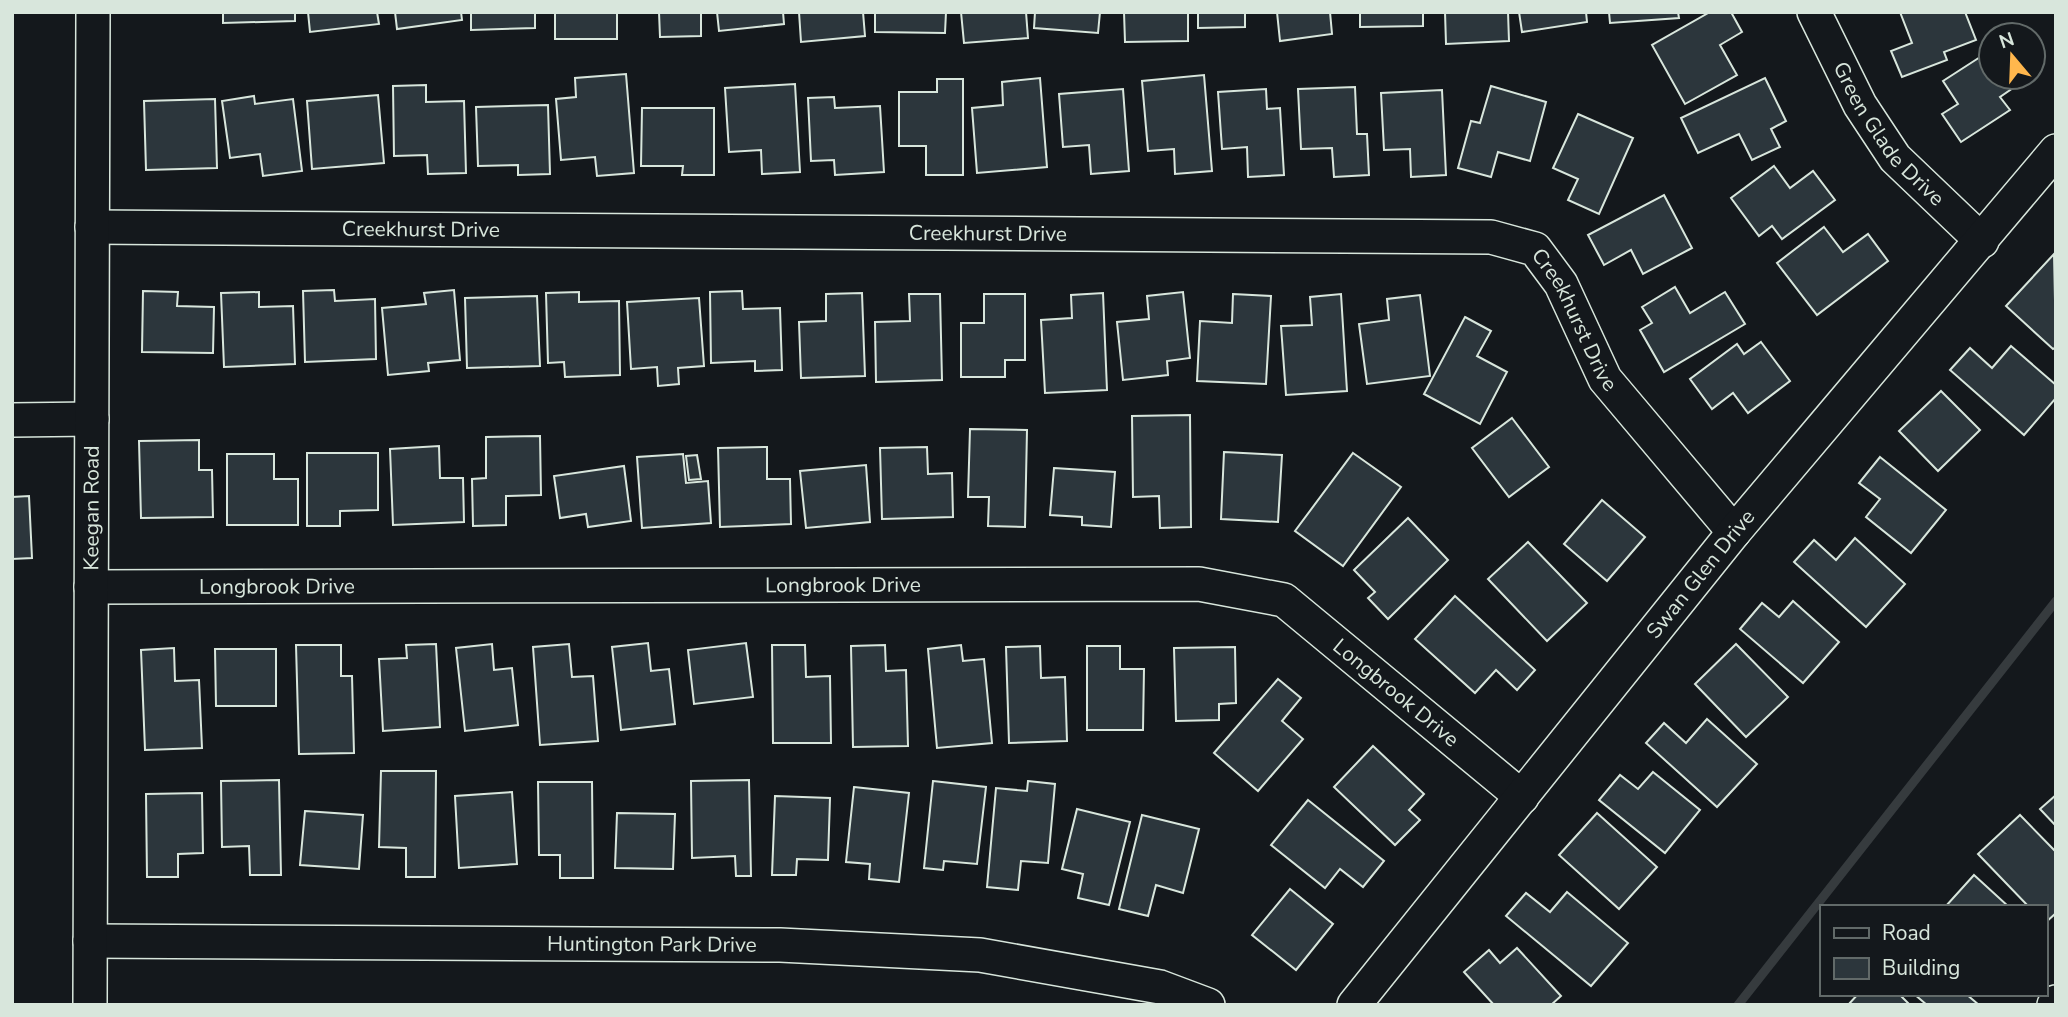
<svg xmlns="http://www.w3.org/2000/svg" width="2068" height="1017" font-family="'Nunito Sans',sans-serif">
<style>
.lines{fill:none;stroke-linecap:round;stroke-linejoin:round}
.stream{stroke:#363b3e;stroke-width:9}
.building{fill:#2c363c;stroke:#d8e6dc;stroke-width:2}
.minor-casing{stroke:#d8e6dc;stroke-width:36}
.minor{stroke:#14181c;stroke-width:33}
.labels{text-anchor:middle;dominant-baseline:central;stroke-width:5;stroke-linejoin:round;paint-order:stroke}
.street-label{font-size:21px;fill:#d8e6dc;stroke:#14181c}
</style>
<rect width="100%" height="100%" fill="#14181c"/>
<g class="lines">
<polyline class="stream" points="1738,1005 2056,601"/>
</g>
<g class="building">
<polygon points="223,12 295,12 295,21 223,23"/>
<polygon points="308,12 377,12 379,24 310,32"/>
<polygon points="395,12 461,12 462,20 397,29"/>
<polygon points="471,12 535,12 535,28 471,30"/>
<rect x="555" y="12" width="62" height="27"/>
<polygon points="659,12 701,12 701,36 660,37"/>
<polygon points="717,12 783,12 784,24 719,31"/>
<polygon points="799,12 863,12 865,36 801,42"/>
<polygon points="875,12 946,12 945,33 875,32"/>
<polygon points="961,12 1026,12 1028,38 964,43"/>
<polygon points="1035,12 1100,12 1098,33 1034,28"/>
<polygon points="1124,12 1188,12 1188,41 1125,42"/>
<polygon points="1198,12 1245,12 1245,27 1198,28"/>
<polygon points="1277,12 1330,12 1332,34 1280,41"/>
<polygon points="1360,12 1423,12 1423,26 1360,27"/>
<polygon points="1445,12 1508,12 1509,41 1446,44"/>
<polygon points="1519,12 1586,12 1587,22 1522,32"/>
<polygon points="1609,12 1678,12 1679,18 1610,23"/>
<polygon points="1710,12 1731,12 1742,32 1720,45 1737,75 1685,104 1652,45"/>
<polygon points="1900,12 1965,12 1976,40 1944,52 1947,60 1902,77 1891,51 1912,43"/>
<polygon points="1991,50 1991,77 2010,77 2016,86 2000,97 2010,110 1961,142 1942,114 1958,104 1943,81"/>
<polygon points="626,74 634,173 597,176 595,157 561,160 556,99 576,97 575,78"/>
<polygon points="1204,75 1212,171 1175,174 1174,149 1148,151 1142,81"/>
<polygon points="1040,78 1047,167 977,173 972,108 1003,105 1002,82"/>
<polygon points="1765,78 1786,121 1771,129 1780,147 1752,160 1739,134 1698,153 1681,118"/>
<polygon points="937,79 963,79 963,175 926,175 926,146 899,146 899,92 937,92"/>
<polygon points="795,84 800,172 762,174 761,150 729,152 725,88"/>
<polygon points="426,85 426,102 464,101 466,173 428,174 427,155 394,156 393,86"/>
<polygon points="1491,86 1546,102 1530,161 1498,152 1491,177 1458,168 1471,121 1480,123"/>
<polygon points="1355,87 1357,134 1367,134 1369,175 1334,177 1332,148 1301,149 1298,89"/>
<polygon points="1123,89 1129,171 1091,174 1089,145 1063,147 1059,94"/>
<polygon points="1266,89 1267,109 1280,108 1284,175 1248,177 1247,147 1222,149 1218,92"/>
<polygon points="1442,90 1446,175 1411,177 1410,149 1384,150 1381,93"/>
<polygon points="378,95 384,163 312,169 307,101"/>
<polygon points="254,96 255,104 293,99 302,171 263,176 260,154 230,158 222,101"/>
<polygon points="834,97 835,108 880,106 884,172 835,175 834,160 811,161 808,98"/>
<polygon points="215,99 217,168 146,170 144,101"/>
<polygon points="548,105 550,174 518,175 518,165 478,166 476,107"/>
<polygon points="642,108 714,108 714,175 682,175 683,166 641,166"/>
<polygon points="1578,114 1633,138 1599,214 1568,200 1578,179 1553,168"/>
<polygon points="1774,166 1790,188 1813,171 1835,200 1782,239 1772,226 1759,236 1731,198"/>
<polygon points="1664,195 1692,248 1643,274 1631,250 1604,265 1588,235"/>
<polygon points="1824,227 1843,252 1868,234 1888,261 1817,315 1777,263"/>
<polygon points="2054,254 2056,347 2053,349 2006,306"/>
<polygon points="1675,287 1690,313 1725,292 1745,324 1664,372 1640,330 1652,323 1642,307"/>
<polygon points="334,290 335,301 375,299 376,359 305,362 303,291"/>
<polygon points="454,290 460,360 428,363 429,371 388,375 382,308 426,304 424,293"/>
<polygon points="143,291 178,292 177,306 214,307 213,353 142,352"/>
<polygon points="742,291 743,309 780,308 782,370 755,371 755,361 711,363 710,292"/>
<polygon points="259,292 259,307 293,306 295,364 224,367 221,293"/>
<polygon points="579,292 579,302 619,301 620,375 565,377 564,362 548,363 546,293"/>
<polygon points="1183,292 1190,358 1167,361 1168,375 1123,380 1117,322 1149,319 1147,296"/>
<polygon points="862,293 865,376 801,378 799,322 826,321 826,294"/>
<polygon points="1103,293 1107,390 1045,393 1041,320 1072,318 1071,295"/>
<polygon points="909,294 940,294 942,380 876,382 875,322 910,321"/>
<polygon points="984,294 1025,294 1025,360 1005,360 1005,377 961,377 961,323 984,323"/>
<polygon points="1233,294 1271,296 1266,384 1197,381 1200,321 1232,323"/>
<polygon points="1341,294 1347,391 1286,395 1281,326 1312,325 1310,297"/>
<polygon points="1420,295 1430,376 1367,384 1359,324 1389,320 1387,299"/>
<polygon points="537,296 540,366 467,368 465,298"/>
<polygon points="699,298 704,366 678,368 679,384 658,386 657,367 631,369 627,302"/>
<polygon points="1465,317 1491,331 1477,356 1507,372 1480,424 1424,394"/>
<polygon points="1761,342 1790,381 1748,413 1733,393 1712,409 1690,379 1737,344 1744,354"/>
<polygon points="2011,346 2056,385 2056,398 2024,435 1950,370 1970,348 1992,368"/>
<polygon points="1941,391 1980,430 1938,471 1899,431"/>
<polygon points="1190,415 1191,527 1160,528 1159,496 1133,497 1132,416"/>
<polygon points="1512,418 1549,467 1509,497 1472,448"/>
<polygon points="970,429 1027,430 1025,527 988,526 989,497 968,497"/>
<polygon points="540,436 541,495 506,496 506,525 473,526 472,479 486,478 486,437"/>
<polygon points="199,440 199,470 212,470 213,517 141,518 139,441"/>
<polygon points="439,446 440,478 463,478 464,522 393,525 390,449"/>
<polygon points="767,447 767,479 790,479 791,524 720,527 718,448"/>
<polygon points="927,447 928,474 952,473 953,517 882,519 880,448"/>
<polygon points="1224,452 1282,455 1278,522 1221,519"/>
<polygon points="307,453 378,453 378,510 340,511 340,526 307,526"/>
<polygon points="1353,453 1401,487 1343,566 1295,531"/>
<polygon points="227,454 274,454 274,479 298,479 298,525 227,525"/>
<polygon points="683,454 686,483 708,481 711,523 642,528 637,457"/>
<polygon points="697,455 701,479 689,480 686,456"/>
<polygon points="1880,457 1946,510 1911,553 1866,517 1880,499 1859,483"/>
<polygon points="866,465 870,522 806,528 800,471"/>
<polygon points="624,466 631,521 588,527 586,514 560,518 554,476"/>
<polygon points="1054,468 1115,472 1111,527 1082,525 1082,517 1050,515"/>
<polygon points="29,496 32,558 12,559 12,497"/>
<polygon points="1602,500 1645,537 1607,581 1564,544"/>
<polygon points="1408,518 1448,560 1388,619 1368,598 1375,592 1354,570"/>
<polygon points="1855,538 1905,584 1866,627 1794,562 1814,540 1836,560"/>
<polygon points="1528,542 1587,603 1547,641 1488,579"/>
<polygon points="1455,596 1535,670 1517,690 1496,670 1475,693 1415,639"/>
<polygon points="1793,601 1839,642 1803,683 1740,629 1762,603 1779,617"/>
<polygon points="648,643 651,671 669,669 675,724 621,730 612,647"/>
<polygon points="746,643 753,697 694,704 688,650"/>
<polygon points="436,644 440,727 383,731 379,659 407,658 406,645"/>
<polygon points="492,644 494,670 512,668 518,725 465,731 456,648"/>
<polygon points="569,644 572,677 593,676 598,741 540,745 533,647"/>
<polygon points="1736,644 1788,697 1746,737 1695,684"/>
<polygon points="296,645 341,645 341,676 352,676 354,753 299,754"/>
<polygon points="772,645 805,645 806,677 830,676 831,743 773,743"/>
<polygon points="885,645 886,671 906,670 908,746 853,747 851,646"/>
<polygon points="961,645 963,661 984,659 992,743 937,748 928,649"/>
<polygon points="1040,646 1041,678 1065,677 1067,741 1009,743 1006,647"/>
<polygon points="1087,646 1120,646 1120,669 1144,669 1143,730 1087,730"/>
<polygon points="1235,647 1236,703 1219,704 1219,720 1176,721 1174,648"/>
<polygon points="174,648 175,681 199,680 202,748 145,750 141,650"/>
<polygon points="215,649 276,649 276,706 216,706"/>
<polygon points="1278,679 1301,698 1282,721 1303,739 1258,791 1214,753"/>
<polygon points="1707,719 1757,764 1717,807 1646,743 1664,723 1686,743"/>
<polygon points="1373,746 1424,794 1409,810 1420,820 1395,845 1334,787"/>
<polygon points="381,771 436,771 435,877 406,877 406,848 379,847"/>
<polygon points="1653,772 1700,810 1665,853 1599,800 1620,775 1638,789"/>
<polygon points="279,780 281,875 250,875 249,846 222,847 221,781"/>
<polygon points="749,780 751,876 736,876 735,856 692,858 691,781"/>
<polygon points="933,781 986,787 977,864 944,861 943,870 924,868"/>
<polygon points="1028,781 1055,784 1048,863 1021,861 1018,890 987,887 996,788 1027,791"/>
<polygon points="538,782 592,782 593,878 560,878 560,855 539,855"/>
<polygon points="854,787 909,793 899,882 869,879 870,864 846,862"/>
<polygon points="512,792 517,864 459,868 455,796"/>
<polygon points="202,793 203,853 178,854 178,877 147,877 146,794"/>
<polygon points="2056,795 2056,826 2040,809"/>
<polygon points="775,796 830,798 828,860 797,859 796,875 772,875"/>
<polygon points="1308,800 1384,861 1363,887 1340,869 1325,888 1271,845"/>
<polygon points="1077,809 1130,822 1109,905 1078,898 1083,874 1062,869"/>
<polygon points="305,811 363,815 359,869 300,865"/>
<polygon points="617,813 675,814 673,869 615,868"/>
<polygon points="1597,813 1657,867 1619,909 1559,855"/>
<polygon points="1142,815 1199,829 1183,893 1156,885 1148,916 1119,909"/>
<polygon points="2020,815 2056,852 2056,913 2045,923 2045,907 2029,907 1978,854"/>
<polygon points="1974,875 2009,907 1945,907"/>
<polygon points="1290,889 1333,924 1296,970 1252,935"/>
<polygon points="1567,892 1628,943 1591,986 1506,916 1526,893 1550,912"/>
<polygon points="1517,948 1561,996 1551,1005 1494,1005 1464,972 1489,950 1500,963"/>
<polygon points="1858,994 1899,994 1910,1005 1848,1005"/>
<polygon points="1914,994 1966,994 1979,1005 1927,1005"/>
</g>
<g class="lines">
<g class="minor-casing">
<g id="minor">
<path id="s1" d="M1814,12L1860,105L1895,158L1982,241"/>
<path id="s2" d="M92,227L1491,237L1535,249L1561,284L1605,379L1734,532"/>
<polyline points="12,420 92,419"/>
<path id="s3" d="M91,587L1199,584L1284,600L1522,797"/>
<path id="s4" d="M90,941L780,945L980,955L1160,987L1208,1005"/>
<path id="s5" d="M90,1005L93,12"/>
<path id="s6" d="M1354,1005L1734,532L2056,151"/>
<polyline points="2054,1005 2056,1002"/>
</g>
</g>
<use href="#minor" class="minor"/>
</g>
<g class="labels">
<g class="street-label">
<text stroke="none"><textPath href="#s1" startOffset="144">Green Glade Drive</textPath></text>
<text stroke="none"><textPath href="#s2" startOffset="329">Creekhurst Drive</textPath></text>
<text stroke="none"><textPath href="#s2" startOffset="896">Creekhurst Drive</textPath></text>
<text stroke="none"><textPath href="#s2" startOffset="1526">Creekhurst Drive</textPath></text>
<text stroke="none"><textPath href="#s5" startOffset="497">Keegan Road</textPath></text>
<text stroke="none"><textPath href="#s6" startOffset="553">Swan Glen Drive</textPath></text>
<text stroke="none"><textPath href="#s3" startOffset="752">Longbrook Drive</textPath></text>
<text stroke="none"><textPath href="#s3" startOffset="186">Longbrook Drive</textPath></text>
<text stroke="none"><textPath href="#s3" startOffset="1340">Longbrook Drive</textPath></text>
<text stroke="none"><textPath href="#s4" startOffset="562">Huntington Park Drive</textPath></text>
</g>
</g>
<rect width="2068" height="1017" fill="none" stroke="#d8e6dc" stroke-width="28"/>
<rect x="1820" y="905" width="228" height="91" fill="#14181c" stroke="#626a69" stroke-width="2"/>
<rect x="1834" y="928" width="35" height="10" fill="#14181c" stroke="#626a69" stroke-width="2"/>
<text x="1882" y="940" font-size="21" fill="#d8e6dc">Road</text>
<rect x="1834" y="958" width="35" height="21" fill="#2c363c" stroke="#626a69" stroke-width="2"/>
<text x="1882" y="975" font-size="21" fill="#d8e6dc">Building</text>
<g transform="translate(2012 56) rotate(341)"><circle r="33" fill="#14181c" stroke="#626a69" stroke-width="2"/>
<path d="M0-5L12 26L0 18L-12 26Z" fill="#ffb74d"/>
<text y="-10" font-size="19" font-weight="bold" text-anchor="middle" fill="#d8e6dc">N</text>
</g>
</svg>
